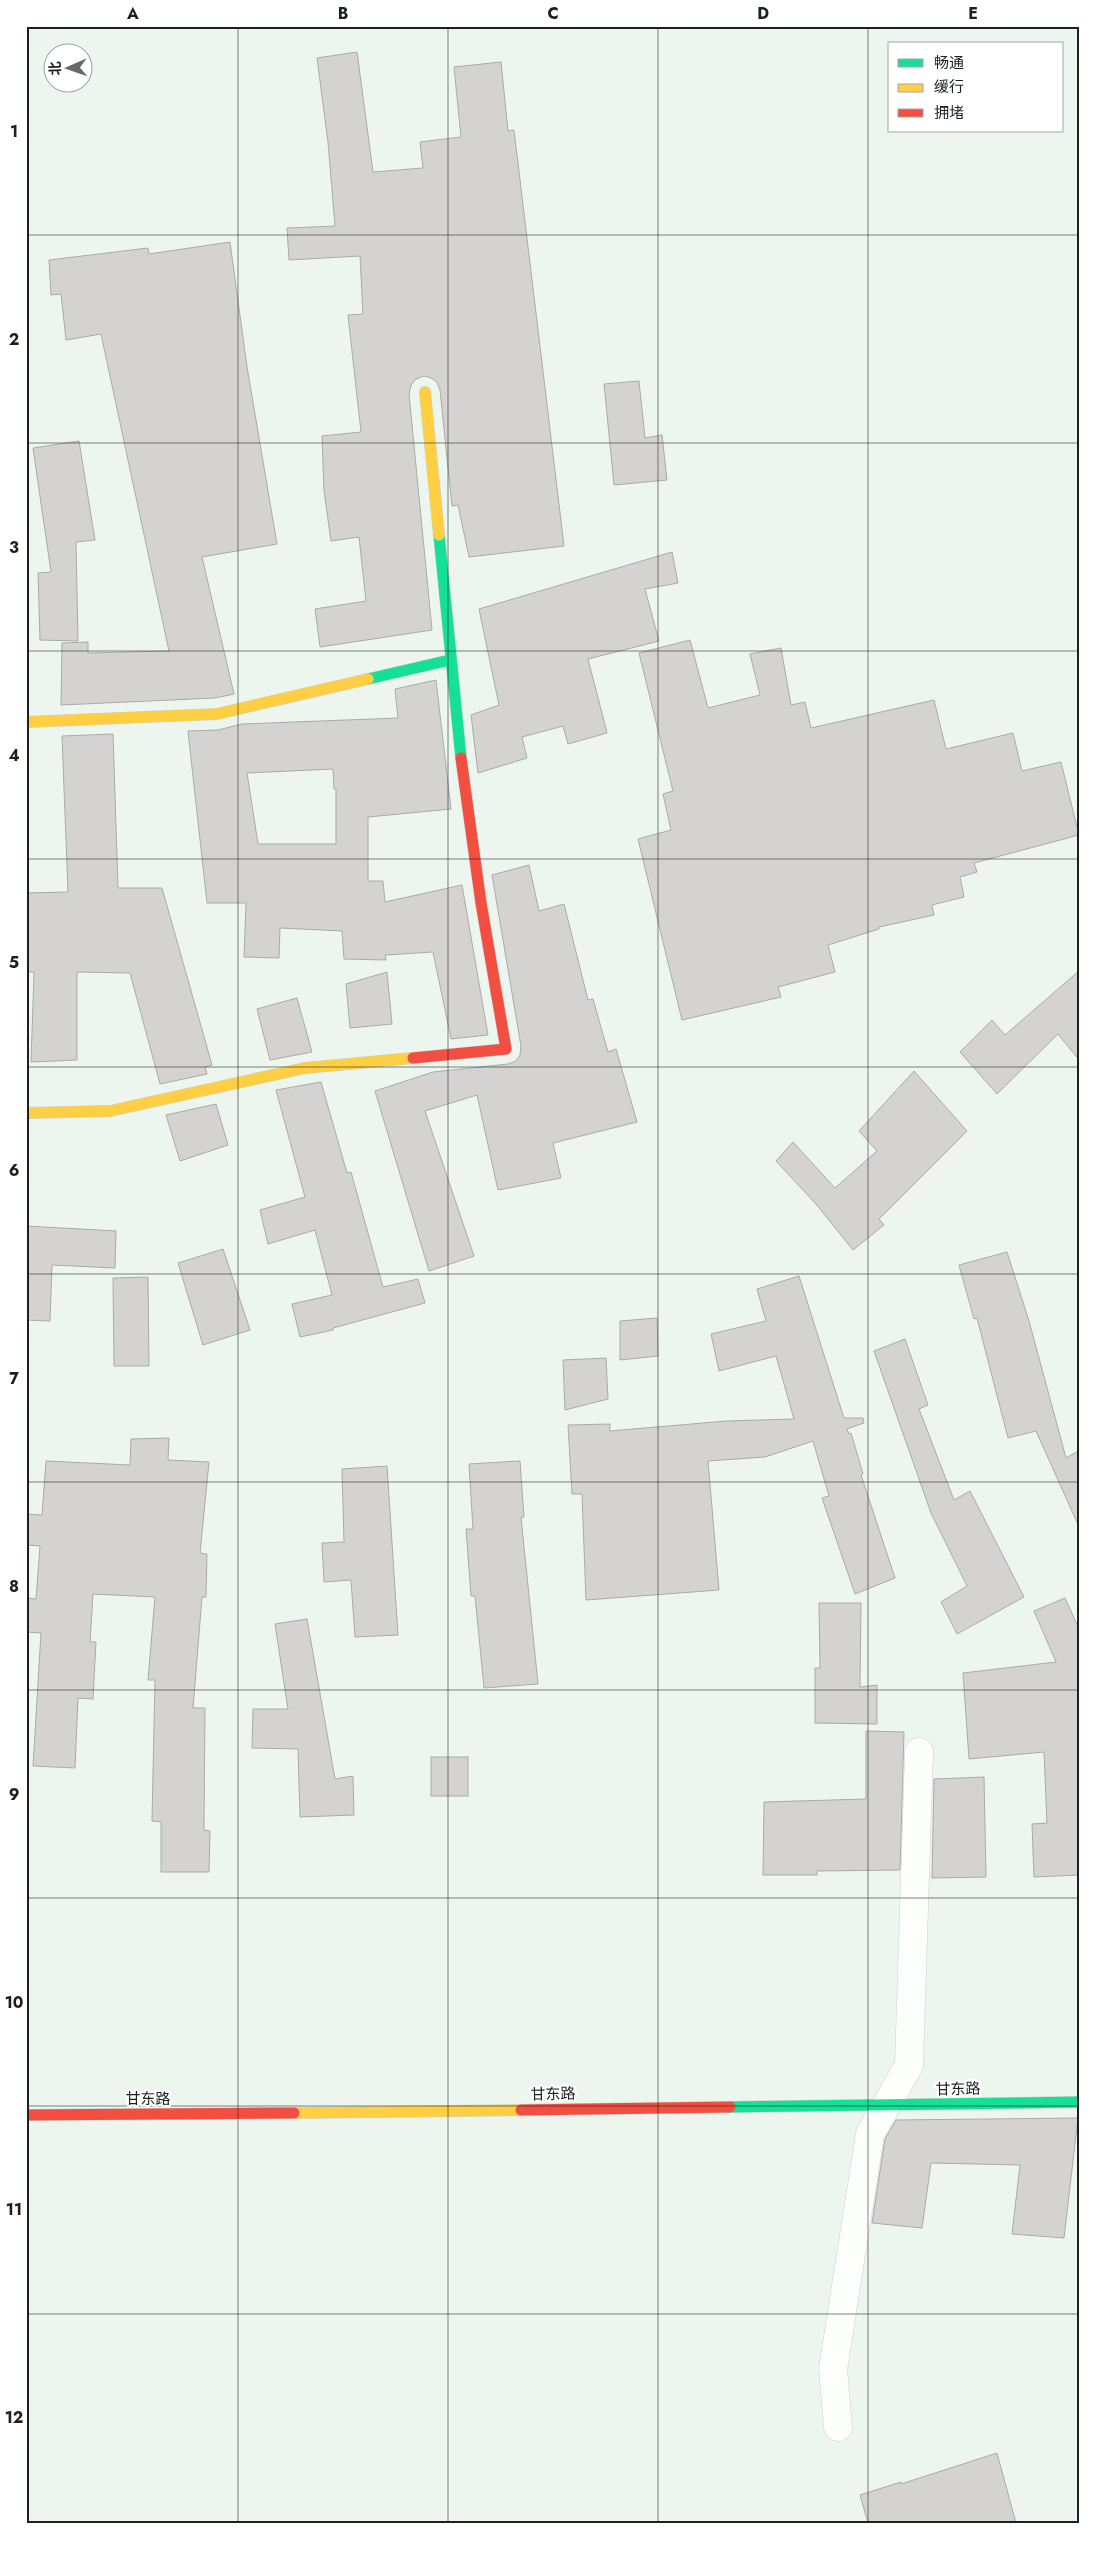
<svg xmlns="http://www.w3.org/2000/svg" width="1106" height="2549" font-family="Jost,'Noto Sans SC',sans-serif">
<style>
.building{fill:#d4d3d2;stroke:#aaaba9;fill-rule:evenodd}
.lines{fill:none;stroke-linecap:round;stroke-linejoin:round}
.street-casing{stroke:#cbd2cc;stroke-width:29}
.fast-casing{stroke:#cbd2cc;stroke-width:12}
.slow-casing{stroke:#cbd2cc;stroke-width:12}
.jam-casing{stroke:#cbd2cc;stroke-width:12}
.street{stroke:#fcfefc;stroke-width:28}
.fast{stroke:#16e098;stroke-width:11}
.slow{stroke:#ffcf43;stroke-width:11}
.jam{stroke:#f24e42;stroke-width:11}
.grid{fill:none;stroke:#1b211c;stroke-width:1;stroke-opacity:0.55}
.labels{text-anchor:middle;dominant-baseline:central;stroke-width:4.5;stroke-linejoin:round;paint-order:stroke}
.street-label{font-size:15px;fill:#1b211c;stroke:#fff}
.neatline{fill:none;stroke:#1b211c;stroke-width:2}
.grid-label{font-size:16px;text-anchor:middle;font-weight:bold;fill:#1b211c}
</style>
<rect width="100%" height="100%" fill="#ecf5ee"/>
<g class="building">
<polygon points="357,52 373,172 423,168 420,142 461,137 454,67 501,62 508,131 514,130 564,546 469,557 458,505 452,506 440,390 437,382 431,378 424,376 416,379 411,385 409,394 432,630 320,647 315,609 366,601 359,537 331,541 324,491 322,436 361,432 348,315 363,314 360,256 289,260 287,228 335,226 328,142 317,58"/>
<polygon points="230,242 247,367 277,544 202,557 234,694 215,698 61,705 62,643 88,642 88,653 169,651 101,334 66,340 61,294 51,295 49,260 148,248 149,254"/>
<polygon points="639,381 645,438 662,435 667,480 614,485 604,384"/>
<polygon points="79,441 95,540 76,542 78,641 40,640 38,573 51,572 33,448"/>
<polygon points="672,552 678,583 645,589 659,641 588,659 607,733 568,744 563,726 522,737 527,758 478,773 471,715 499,705 479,609"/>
<polygon points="690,640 708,708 760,695 750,654 781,648 791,705 805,702 811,728 934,700 946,749 1013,733 1022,771 1061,762 1079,835 974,863 977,872 960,877 964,897 932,905 934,915 879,927 879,929 828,945 835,972 778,987 781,997 682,1020 638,839 671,830 663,794 673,791 639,653"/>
<path d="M436,680L451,809L368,817V881H383L385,902L462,885L488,1035L451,1039L433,952L385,955L386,960L344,959L342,931L280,928L279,958L244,957L246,903H207L188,731L218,730L242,724L398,718L395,689ZM333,769L334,789H336V844H258L247,773Z"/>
<polygon points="113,734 118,888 162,888 212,1065 205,1067 207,1074 160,1084 130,973 77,972 77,1060 31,1062 34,972 26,972 26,893 68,892 62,736"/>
<polygon points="529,865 539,911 564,904 588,1000 593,999 608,1052 616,1049 637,1122 553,1143 561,1178 498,1190 477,1095 425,1111 474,1256 429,1271 375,1091 433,1072 508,1064 516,1061 520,1055 521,1046 492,875"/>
<polygon points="1080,970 1080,1061 1058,1034 997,1094 960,1052 992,1020 1005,1035"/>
<polygon points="387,972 392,1024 350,1028 346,984"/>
<polygon points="297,998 312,1052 270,1060 257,1009"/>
<polygon points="914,1071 967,1131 879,1219 884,1225 853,1250 816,1204 776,1161 793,1142 835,1188 877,1151 859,1131"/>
<polygon points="321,1082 347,1173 351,1172 383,1287 418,1279 425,1303 333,1328 333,1330 300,1337 292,1304 332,1295 315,1230 268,1244 260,1210 305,1197 276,1090"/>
<polygon points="216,1104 228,1145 180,1161 166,1115"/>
<polygon points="26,1226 116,1231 115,1268 52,1265 50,1321 26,1320"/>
<polygon points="223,1249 250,1330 203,1345 178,1263"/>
<polygon points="1007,1252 1029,1321 1066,1458 1080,1450 1080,1529 1036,1431 1008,1438 977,1318 974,1319 959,1265"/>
<polygon points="799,1276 844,1418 863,1418 864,1423 847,1429 849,1434 851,1433 863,1474 861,1475 895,1578 855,1594 822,1498 829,1496 813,1441 765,1457 708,1461 719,1590 586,1600 582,1494 572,1494 568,1425 610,1424 610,1431 726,1421 794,1419 776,1356 719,1371 711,1334 766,1321 757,1289"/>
<polygon points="148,1277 149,1366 114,1366 113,1278"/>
<polygon points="657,1318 658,1356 620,1360 620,1321"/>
<polygon points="905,1339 928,1405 919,1409 954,1500 970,1491 1024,1597 957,1634 941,1602 967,1586 931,1513 874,1351"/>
<polygon points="606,1358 608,1399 565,1410 563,1360"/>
<polygon points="169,1438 168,1460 209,1462 200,1553 207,1554 206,1597 202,1597 193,1708 205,1708 204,1830 210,1831 209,1872 161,1872 161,1822 152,1821 155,1680 148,1680 155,1597 93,1594 90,1642 96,1642 93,1699 78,1698 75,1768 33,1766 41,1633 26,1632 26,1598 36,1599 40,1546 26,1545 26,1514 42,1515 46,1461 130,1465 131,1439"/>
<polygon points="520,1461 524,1517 521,1517 538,1684 484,1688 475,1596 471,1596 466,1529 473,1529 469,1464"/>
<polygon points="387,1466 398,1635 355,1637 351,1580 324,1582 322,1543 344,1542 342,1469"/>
<polygon points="1065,1598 1080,1631 1080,1875 1034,1877 1032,1824 1047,1823 1044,1752 969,1759 963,1673 1056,1662 1034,1611"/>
<polygon points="819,1603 861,1603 860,1687 877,1685 877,1724 815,1723 815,1668 820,1668"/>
<polygon points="307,1619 335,1779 353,1776 354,1815 300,1817 298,1749 252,1748 253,1709 288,1709 275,1624"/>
<polygon points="866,1731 904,1732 900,1870 817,1871 817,1875 763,1875 764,1802 866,1799"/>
<rect x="431" y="1757" width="37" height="39"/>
<polygon points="984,1777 986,1877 932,1878 934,1779"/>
<polygon points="1078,2118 1064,2238 1012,2234 1020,2165 931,2163 922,2228 872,2223 885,2139 896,2120"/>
<polygon points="997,2453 1016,2523 868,2523 860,2495 901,2482 901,2484"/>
</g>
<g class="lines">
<g class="street-casing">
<polyline id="street" points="838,2427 833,2369 870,2134 909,2065 919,1752"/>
</g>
<g class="fast-casing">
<g id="fast">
<polyline points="439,535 461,758"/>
<polyline points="368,679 450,660"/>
<polyline points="730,2107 1080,2102"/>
</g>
</g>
<g class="slow-casing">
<g id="slow">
<polyline points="425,392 439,535"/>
<polyline points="26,722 217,714 368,679"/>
<polyline points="26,1113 110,1111 305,1068 413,1058"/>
<polyline points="294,2113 521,2110"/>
</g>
</g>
<g class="jam-casing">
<g id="jam">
<polyline points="413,1058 506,1049 481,903 461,758"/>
<polyline points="521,2110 730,2107"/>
<polyline points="26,2115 294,2113"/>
</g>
</g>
<use href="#street" class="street"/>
<use href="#fast" class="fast"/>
<use href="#slow" class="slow"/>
<use href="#jam" class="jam"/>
</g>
<path class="grid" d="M238,26V2523M448,26V2523M658,26V2523M868,26V2523M26,235H1080M26,443H1080M26,651H1080M26,859H1080M26,1067H1080M26,1274H1080M26,1482H1080M26,1690H1080M26,1898H1080M26,2106H1080M26,2314H1080"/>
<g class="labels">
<g class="street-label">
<text transform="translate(958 2089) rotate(-1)">甘东路</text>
<text transform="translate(553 2094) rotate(-1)">甘东路</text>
<text x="148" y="2099">甘东路</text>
</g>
</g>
<rect width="1106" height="2549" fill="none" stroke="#ffffff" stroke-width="55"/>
<rect x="888" y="42" width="175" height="90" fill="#ffffff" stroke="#a4a6a4"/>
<rect x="898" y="59" width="25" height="8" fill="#16e098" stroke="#a4a6a4"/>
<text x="934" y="68" font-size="15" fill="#1b211c">畅通</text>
<rect x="898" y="84" width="25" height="8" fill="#ffcf43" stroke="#a4a6a4"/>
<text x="934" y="92" font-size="15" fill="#1b211c">缓行</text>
<rect x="898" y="109" width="25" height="8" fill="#f24e42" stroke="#a4a6a4"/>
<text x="934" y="118" font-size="15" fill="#1b211c">拥堵</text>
<g transform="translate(68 68) rotate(268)"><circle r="24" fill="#ffffff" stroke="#a4a6a4"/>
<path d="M0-4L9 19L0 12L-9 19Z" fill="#646b66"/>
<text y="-8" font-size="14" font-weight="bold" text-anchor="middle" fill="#1b211c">北</text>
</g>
<rect x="28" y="28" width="1050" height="2494" class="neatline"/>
<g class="grid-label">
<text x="133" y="19">A</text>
<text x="343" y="19">B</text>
<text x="553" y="19">C</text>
<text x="763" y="19">D</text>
<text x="973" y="19">E</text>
<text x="14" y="137">1</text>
<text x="14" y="345">2</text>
<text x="14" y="553">3</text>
<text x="14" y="761">4</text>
<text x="14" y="968">5</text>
<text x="14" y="1176">6</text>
<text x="14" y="1384">7</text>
<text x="14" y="1592">8</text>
<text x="14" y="1800">9</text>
<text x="14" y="2008">10</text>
<text x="14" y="2215">11</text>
<text x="14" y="2423">12</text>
</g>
</svg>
